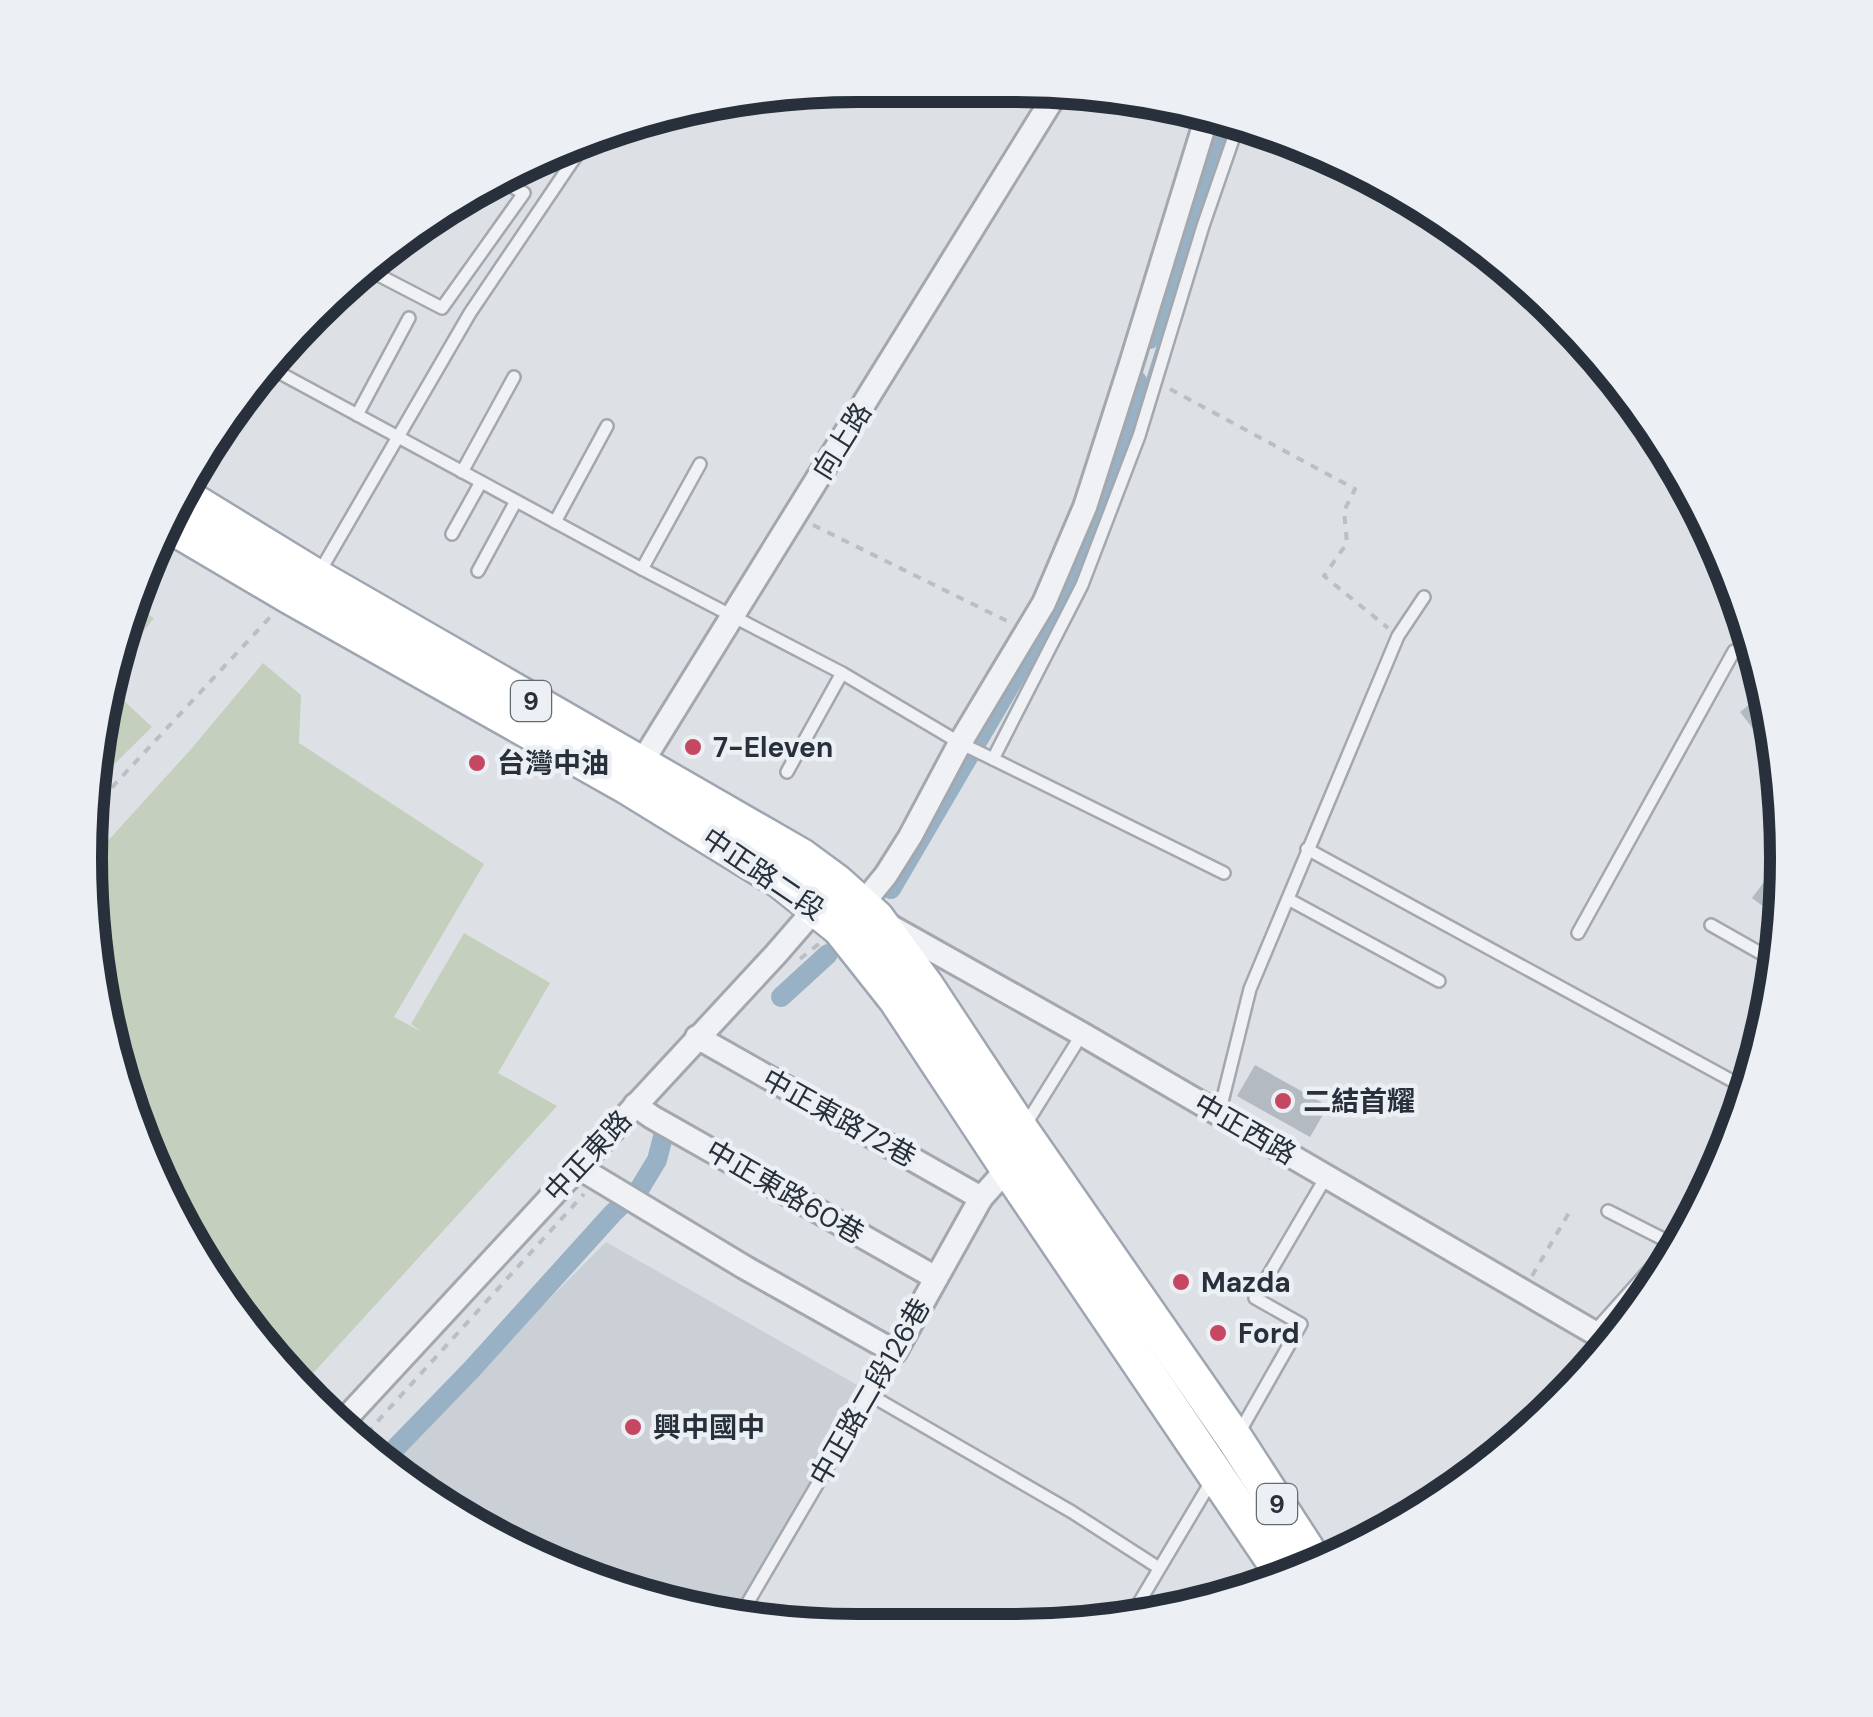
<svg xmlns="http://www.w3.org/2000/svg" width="1873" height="1717" font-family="'DM Sans','Noto Sans TC',sans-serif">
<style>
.built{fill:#cbd0d7}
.green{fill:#c4cfbe}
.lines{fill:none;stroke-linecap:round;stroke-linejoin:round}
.stream{stroke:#99b1c4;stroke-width:5}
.canal{stroke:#99b1c4;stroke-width:20}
.building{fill:#b4bac2}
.lane-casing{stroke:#a3a8af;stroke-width:16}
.street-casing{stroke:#a3a8af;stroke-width:28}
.primary-casing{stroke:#9da6b1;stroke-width:40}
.path{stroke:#bbbfc4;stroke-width:4;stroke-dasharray:8 8;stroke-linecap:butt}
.lane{stroke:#eff1f4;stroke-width:11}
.street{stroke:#eff1f4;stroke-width:22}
.primary{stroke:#fff;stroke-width:35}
.poi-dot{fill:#c54762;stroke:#ecf0f4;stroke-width:4}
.labels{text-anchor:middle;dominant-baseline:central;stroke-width:9;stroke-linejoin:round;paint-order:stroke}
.shield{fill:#ecf0f4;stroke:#626a72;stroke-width:2.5}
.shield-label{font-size:25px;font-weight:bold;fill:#27303b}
.street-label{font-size:28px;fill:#27303b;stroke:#ecf0f4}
.poi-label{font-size:28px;font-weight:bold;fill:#27303b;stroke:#ecf0f4;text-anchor:start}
.rim{fill:none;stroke:#27303b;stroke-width:12}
</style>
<rect width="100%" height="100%" fill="#dde1e6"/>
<polygon class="built" points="606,1242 866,1390 734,1620 610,1591 472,1529 383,1465"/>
<g class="green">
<polygon points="134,607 154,618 113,670"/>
<polygon points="263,663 301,695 299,743 484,864 394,1017 422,1032 411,1024 464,933 550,983 498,1073 557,1106 306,1381 236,1315 144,1155 100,1010 86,865 192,748"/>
<polygon points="107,685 152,727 92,786 100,707"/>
</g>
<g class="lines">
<g class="stream">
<polyline points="1122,465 1230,119"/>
<polyline points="978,740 983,742 1041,643 1048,639 1054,627"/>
</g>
<g class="canal">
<polyline points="1150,339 1220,116"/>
<polyline points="891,889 1054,610 1087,541 1137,381"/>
<polyline points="781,997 828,954"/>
<polyline points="381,1463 472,1369 613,1213 640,1188 657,1160 664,1133"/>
</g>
</g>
<g class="building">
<polygon points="1762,694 1773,708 1776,741 1768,748 1740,712"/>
<polygon points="1776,866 1786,873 1782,916 1780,919 1752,898"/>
<polygon points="1255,1065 1328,1106 1310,1137 1237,1096"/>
</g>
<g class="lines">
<g class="lane-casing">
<g id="lane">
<polyline points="365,268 442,308 524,193 495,178"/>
<polyline points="267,366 642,569 842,673 960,743 993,759"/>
<polyline points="357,415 409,318"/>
<polyline points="462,472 514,377"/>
<polyline points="555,522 607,426"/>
<polyline points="452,534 481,482"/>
<polyline points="642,569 700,464"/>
<polyline points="478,571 516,501"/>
<polyline points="319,573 470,313 574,159 589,140"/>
<polyline points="787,772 842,673"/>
<polyline points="1307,849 1749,1090"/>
<polyline points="1224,873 993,759 1082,585 1139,436 1203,226 1239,122"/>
<polyline points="1288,899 1439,981"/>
<polyline points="1711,925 1778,963"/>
<polyline points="1578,933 1734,651 1759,662"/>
<polyline points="1219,1114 1250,989 1398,636 1424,597"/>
<polyline points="1026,1124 1082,1034"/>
<polyline points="1608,1211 1673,1244"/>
<polyline points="1594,1332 1695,1219"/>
<polyline points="870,1395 1072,1512 1159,1568"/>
<polyline points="1239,1433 1301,1324 1255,1298 1326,1177"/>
<polyline points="1130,1618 1212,1480"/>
<polyline points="737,1621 895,1352"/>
</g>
</g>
<g class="street-casing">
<g id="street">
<polyline points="634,775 1055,95"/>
<polyline points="855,913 886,875 910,837 960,743 1044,603 1085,507 1130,367 1208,113"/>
<polyline points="888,925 1082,1034 1612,1343"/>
<polyline points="697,1037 981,1198"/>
<polyline points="635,1105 652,1117 936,1278"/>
<polyline points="578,1167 744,1267 895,1352 981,1198 1008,1168"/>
<polyline points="337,1428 776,954 822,901"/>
</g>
</g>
<g class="primary-casing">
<g id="primary">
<polyline points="179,493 316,577 802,857 836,882 876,918 925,985 1022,1132 1235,1439 1319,1569"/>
<polyline points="163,521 290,596 627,786 780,880 840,928 897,1000 1008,1168 1287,1580"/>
</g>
</g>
<g class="path">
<polyline points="1170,389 1355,489 1344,511 1347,543 1324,576 1388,628"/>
<polyline points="813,525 1011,623"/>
<polyline points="90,811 273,614"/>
<polyline points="800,959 820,943"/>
<polyline points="1532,1276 1570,1211"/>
<polyline points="356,1445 584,1194"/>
</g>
<use href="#lane" class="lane"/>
<use href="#street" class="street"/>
<use href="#primary" class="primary"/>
</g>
<g class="poi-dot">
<circle cx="693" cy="747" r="10"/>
<circle cx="477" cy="763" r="10"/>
<circle cx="1283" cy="1101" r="10"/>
<circle cx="1181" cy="1282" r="10"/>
<circle cx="1218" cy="1333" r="10"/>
<circle cx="633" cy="1427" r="10"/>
</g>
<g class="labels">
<g class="shield">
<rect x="511" y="681" width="40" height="40" rx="8"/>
<rect x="1257" y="1484" width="40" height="40" rx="8"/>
</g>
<g class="shield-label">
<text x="531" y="701">9</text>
<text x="1277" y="1504">9</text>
</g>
<g class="street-label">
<text transform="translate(842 441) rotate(-58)">向上路</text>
<text transform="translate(763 874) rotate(34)">中正路二段</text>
<text transform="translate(839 1118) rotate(29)">中正東路72巷</text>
<text transform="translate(1245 1129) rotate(30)">中正西路</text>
<text transform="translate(588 1156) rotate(-47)">中正東路</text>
<text transform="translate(785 1192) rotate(30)">中正東路60巷</text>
<text transform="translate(870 1392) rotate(-60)">中正路二段126巷</text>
</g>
<g class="poi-label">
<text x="713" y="747">7-Eleven</text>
<text x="497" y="763">台灣中油</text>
<text x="1303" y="1101">二結首耀</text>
<text x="1201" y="1282">Mazda</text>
<text x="1238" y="1333">Ford</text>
<text x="653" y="1427">興中國中</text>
</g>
</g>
<path d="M0 0H1873V1717H0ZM858 102H1014A756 756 0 0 1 1770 858V858A756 756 0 0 1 1014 1614H858A756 756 0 0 1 102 858V858A756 756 0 0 1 858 102Z" fill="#ecf0f4" fill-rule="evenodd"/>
<path class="rim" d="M858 102H1014A756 756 0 0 1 1770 858V858A756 756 0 0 1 1014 1614H858A756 756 0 0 1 102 858V858A756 756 0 0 1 858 102Z"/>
</svg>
